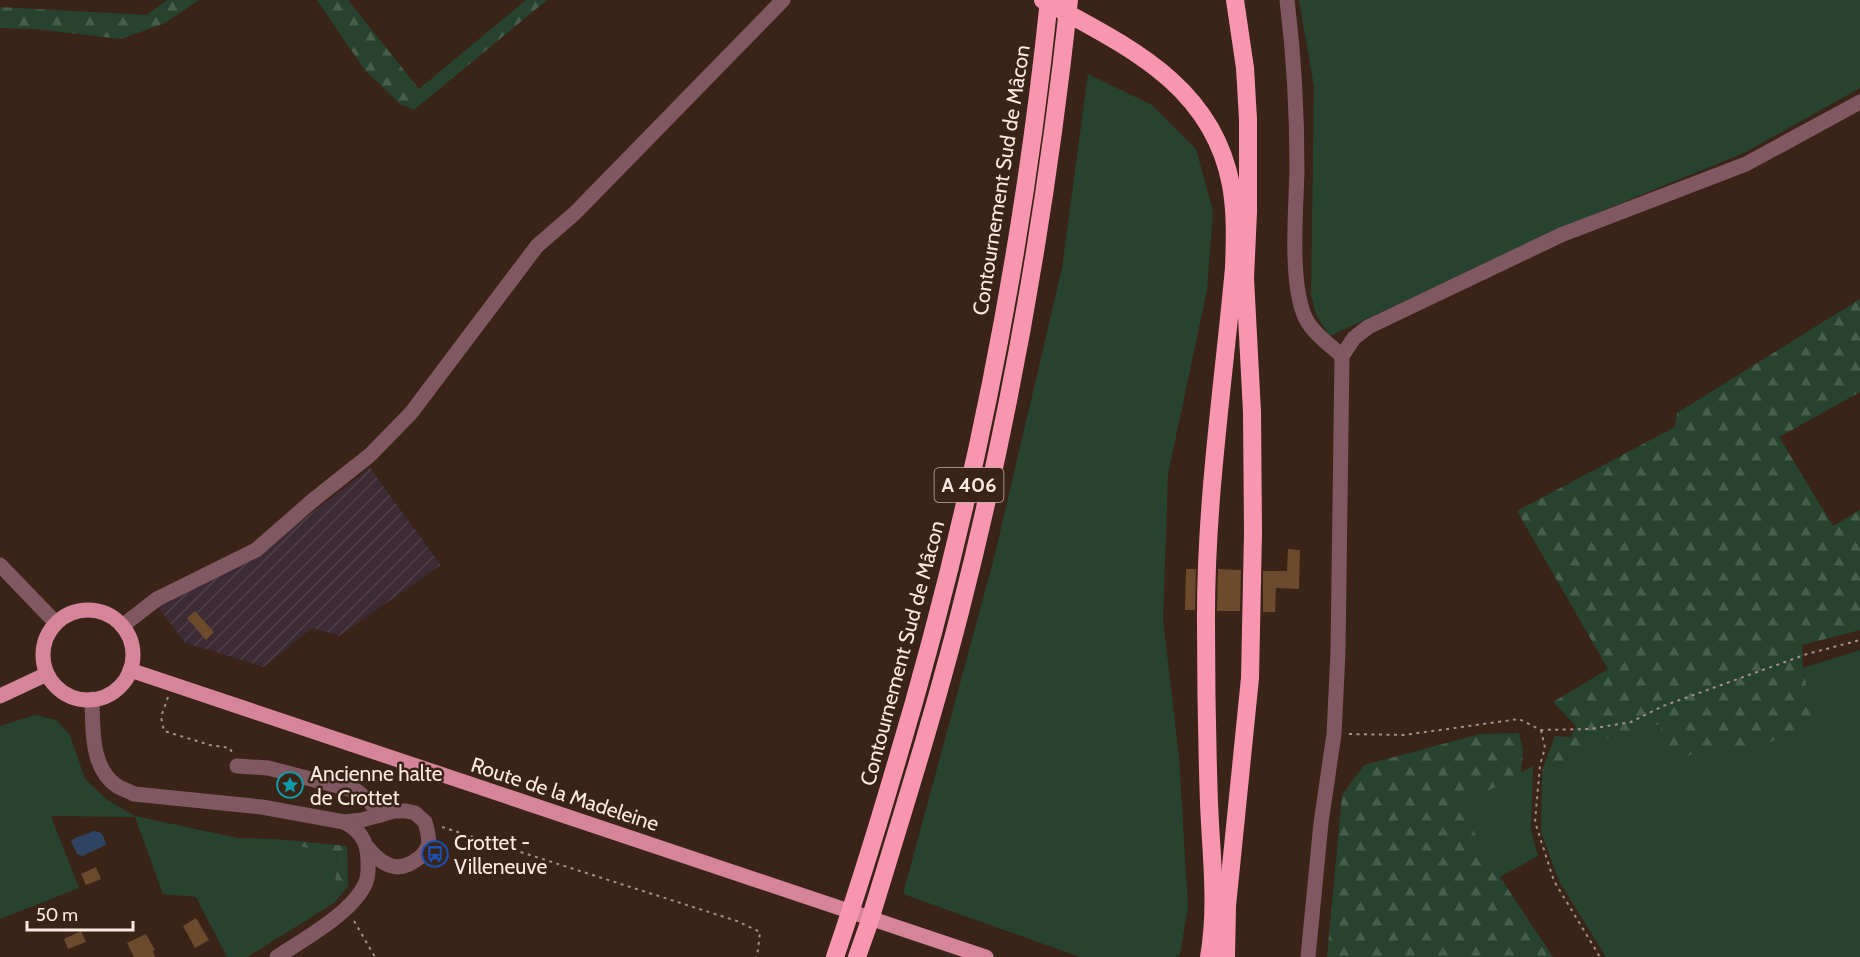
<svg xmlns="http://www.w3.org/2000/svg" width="1860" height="957" font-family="Cabin,sans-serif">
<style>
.industrial{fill:url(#industrial-furrows)}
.grass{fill:#27432f}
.forest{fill:url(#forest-firs)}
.water{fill:#2f4363}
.building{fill:#6b4a2d}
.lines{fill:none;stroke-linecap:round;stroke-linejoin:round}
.path{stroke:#a39086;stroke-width:2;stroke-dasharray:3 4.5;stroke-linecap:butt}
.minor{stroke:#805861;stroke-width:15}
.major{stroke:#d68499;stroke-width:15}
.highway{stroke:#f895af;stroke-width:18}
.labels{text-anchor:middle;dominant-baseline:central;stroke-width:5;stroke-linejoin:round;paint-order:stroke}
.shield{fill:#3a2317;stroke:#c0aea5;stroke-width:1.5}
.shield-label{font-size:20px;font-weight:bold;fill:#faeae2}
.street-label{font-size:21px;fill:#faeae2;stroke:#3a2317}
.poi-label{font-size:21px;fill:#faeae2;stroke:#3a2317;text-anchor:start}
</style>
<defs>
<pattern id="industrial-furrows" width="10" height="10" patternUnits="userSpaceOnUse" patternTransform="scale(1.5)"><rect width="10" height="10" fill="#3c2b34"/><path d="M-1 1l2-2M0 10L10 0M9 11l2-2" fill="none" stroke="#4f4047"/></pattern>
<pattern id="forest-firs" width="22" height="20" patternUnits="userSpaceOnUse" patternTransform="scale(1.5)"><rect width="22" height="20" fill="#27432f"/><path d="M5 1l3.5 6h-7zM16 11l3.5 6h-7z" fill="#475e4d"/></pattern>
</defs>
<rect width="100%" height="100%" fill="#3a2317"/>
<polygon class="industrial" points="370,468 441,565 339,636 312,628 264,667 185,643 155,603 262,551"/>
<g class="grass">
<polygon points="1299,0 1860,0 1860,88 1744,153 1558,229 1330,336 1316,315 1311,295 1314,87"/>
<polygon points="1088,74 1152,105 1196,149 1213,211 1207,290 1168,474 1163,620 1179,756 1188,907 1180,954 1176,957 1080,957 903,894 994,558 1062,268"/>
<polygon points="1860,650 1860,957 1606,957 1559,881 1541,832 1542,771 1611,737 1660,723 1683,758 1719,744 1809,701 1803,668"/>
<polygon points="35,715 56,720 70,735 85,779 106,799 135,816 238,838 337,852 334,903 247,957 227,957 196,897 163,894 135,817 51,816 79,888 0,919 0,726"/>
<polygon points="1533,766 1531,831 1538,856 1500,877 1493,873 1461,805"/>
</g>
<g class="forest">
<polygon points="167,0 199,0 165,23 121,39 35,29 0,28 0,7 147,15"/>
<polygon points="317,0 348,0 419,89 526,0 547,0 414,110 400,104 364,69"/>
<polygon points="1860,299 1860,392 1779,437 1833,526 1860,510 1860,630 1802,645 1803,668 1814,725 1737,755 1719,744 1683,758 1666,753 1660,724 1611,737 1542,771 1555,736 1571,737 1576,726 1553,702 1608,669 1517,511 1675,427 1677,413"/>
<polygon points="1519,733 1523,750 1521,773 1462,805 1493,873 1500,877 1553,957 1327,957 1342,795 1364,765 1480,734"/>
<polygon points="238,838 276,839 347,846 348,886 334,903 337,852"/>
</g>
<path class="water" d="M94,831C103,832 104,836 106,845L82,856L77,854L71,841L75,838Z"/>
<g class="building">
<polygon points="1288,549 1300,550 1299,589 1276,588 1275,612 1263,612 1263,571 1287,571"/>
<polygon points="1186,569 1196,569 1195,610 1185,610"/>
<polygon points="1218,569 1241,570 1240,611 1217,611"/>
<polygon points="195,611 214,632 206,640 187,618"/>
<polygon points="96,867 101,879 86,885 81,874"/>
<polygon points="196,918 209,940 195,948 183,926"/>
<polygon points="81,931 86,942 68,949 64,939"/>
<polygon points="146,934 155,950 153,951 155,957 134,957 127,943"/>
</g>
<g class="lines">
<g class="path">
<polyline points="168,697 161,717 164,731 210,745 230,748 232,753"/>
<polyline points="1541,730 1545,748 1540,765 1535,822 1554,881 1600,957"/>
<polyline points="1349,734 1404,735 1519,719 1541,730 1590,729 1631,722 1663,706 1807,654 1860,640"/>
<polyline points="442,827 737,921 760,932 758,950 756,957"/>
<polyline points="354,921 375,957"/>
</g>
<g class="minor">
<path d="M1287,0C1294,56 1297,113 1297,170C1296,210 1290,275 1303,312C1309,331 1328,343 1342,356"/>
<polyline points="0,565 56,623"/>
<polyline points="122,626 157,599 256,550 312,501 370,455 411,413 537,246 575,213 783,0"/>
<path d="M92,699C93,727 90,768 117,786C122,789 129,791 134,794L262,807L344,822L362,820L394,811H406L415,813L425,822C427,829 430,838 428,846C426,851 421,857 416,860C397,874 381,864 368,848"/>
<polyline points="237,766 268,768 357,791 370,802 380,815"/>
<path d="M277,957C304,939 354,912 366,882C369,874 368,867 368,859C367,841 360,830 344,822"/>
<polyline points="1308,957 1321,823 1334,734 1338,652 1342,356 1354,338 1368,327 1561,235 1746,164 1860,102"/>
</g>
<g class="major">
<circle cx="88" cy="655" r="45"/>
<polyline points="130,670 986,957"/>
<polyline points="0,696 47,674"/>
</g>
<g class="highway">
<path d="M1043,0C1124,45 1212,83 1231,185C1236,213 1235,240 1234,268C1223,387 1205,506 1206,626C1206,685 1207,744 1209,803C1211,854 1218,906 1209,957"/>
<path d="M835,957C856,896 875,835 893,774C969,522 1022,262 1049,0"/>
<path d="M857,957L869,923C901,818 934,714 961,608C1012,408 1047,205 1069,0"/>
<polyline points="1226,957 1227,906 1250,678 1253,532 1252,412 1245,278 1248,212 1248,119 1245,68 1235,0"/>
</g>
</g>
<defs>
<g id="sight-ring" transform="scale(1.35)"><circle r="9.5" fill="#3a2317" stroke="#0f9aa8" stroke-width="1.5"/><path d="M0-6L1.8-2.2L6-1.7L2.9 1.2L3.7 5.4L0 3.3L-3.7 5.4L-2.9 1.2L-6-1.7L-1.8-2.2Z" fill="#0f9aa8"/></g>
<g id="bus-ring" transform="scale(1.35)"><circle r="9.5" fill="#3a2317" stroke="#1a4fb4" stroke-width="1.5"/><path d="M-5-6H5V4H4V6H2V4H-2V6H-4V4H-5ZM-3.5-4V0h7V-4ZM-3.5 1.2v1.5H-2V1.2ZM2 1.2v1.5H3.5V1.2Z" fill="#1a4fb4"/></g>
</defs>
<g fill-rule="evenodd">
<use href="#sight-ring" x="290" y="785"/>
<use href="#bus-ring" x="435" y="854"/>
</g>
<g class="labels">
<rect class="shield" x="934.5" y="468" width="69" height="34" rx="4.5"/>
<g class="shield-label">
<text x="969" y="485">A 406</text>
</g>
<g class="street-label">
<text transform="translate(1001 180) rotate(-81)">Contournement Sud de Mâcon</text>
<text transform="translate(902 653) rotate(-75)">Contournement Sud de Mâcon</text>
<text transform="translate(565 794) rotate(18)">Route de la Madeleine</text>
</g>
<g class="poi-label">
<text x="310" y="773">Ancienne halte<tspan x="310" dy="24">de Crottet</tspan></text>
<text x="454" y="842">Crottet -<tspan x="454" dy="24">Villeneuve</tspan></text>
</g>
</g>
<path d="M27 921v9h106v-9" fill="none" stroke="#faeae2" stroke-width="3"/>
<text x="36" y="921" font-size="18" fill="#faeae2" stroke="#3a2317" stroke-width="4.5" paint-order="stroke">50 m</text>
</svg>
